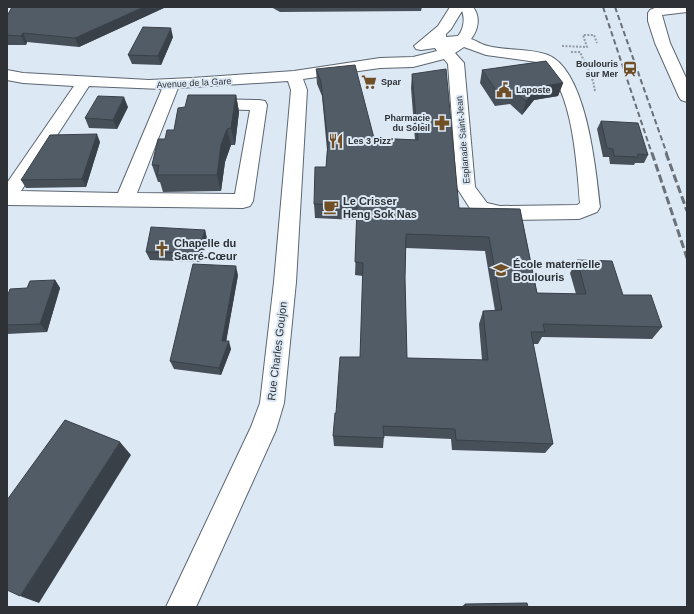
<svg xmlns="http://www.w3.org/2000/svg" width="694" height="614" font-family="Helvetica,sans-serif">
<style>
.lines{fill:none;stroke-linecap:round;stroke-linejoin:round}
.minor-casing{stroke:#5c6671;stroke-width:2}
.path{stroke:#929ba4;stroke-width:2;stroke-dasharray:2 1.5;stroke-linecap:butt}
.minor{fill:#fff;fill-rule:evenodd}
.rail-far1{stroke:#6a7178;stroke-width:2;stroke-dasharray:5.5 3;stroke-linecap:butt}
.rail{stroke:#6a7178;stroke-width:3;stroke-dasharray:8 3.5;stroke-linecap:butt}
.wall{fill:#474f59;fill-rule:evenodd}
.shaded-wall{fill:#394048}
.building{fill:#525c67;stroke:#394048;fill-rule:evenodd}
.labels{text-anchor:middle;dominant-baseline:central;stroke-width:4;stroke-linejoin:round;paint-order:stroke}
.far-poi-label{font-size:9px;font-weight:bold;fill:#2e3237;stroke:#dce8f4;text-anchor:start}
.far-street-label{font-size:9px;fill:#2e3237;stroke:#dce8f4}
.poi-label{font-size:11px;font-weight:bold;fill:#2e3237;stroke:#dce8f4;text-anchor:start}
.street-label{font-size:11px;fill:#2e3237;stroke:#dce8f4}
</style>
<rect width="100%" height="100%" fill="#dce8f4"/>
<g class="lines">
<g class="minor-casing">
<g id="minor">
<path d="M450,7H473C481,17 478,30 471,39C477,41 482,45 488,46C508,51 529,48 548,55C587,71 596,171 600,207L597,212L579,219L500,220L473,213L457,188L448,64L444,59L413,67L380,68L303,79L307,90L296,282L284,403L276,430L196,607H166L251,427L260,403L274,282L291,90L288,81L178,88L137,193L235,194L250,110L209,109L203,108L201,104L203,100L209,99L259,100L265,101L267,105L253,201L250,206L243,208L7,205V183L74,86L23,83L7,80V70L23,73L149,80L192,78L294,71L380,58L413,57L437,51L435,48L421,50L416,49L414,46L438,26ZM462,11C465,18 464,29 458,36L446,37V34L451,29ZM464,47L486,55L537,62C573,78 577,168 580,203L577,205L500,206L487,203L475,187L464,63L455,53ZM89,86L162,89L118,193L21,191Z"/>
<polygon points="657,7 687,7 687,12 662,15 670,43 687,80 687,102 681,100 679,97 655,43 648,21 648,13 650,10"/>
</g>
</g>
<g class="path">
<polyline points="562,46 587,47 583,35 594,35 597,43"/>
<polyline points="571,52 580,52 593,81 595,91"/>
</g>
<use href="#minor" class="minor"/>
<g class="rail-far1">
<polyline points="603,7 652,154"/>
<polyline points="615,7 667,154"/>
</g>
<g class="rail">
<polyline points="652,153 687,258"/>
<polyline points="666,153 687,211"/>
</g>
</g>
<g class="wall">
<polygon points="12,7 166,7 79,47 27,42 26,45 7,45 7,16"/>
<polygon points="271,7 422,7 421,11 280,12"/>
<polygon points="173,37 161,65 132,64 128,55"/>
<path d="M316,69L374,138L415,140L411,88L412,74L459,208L520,209L537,293L576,294L570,273L577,260L623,295L662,327L652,339L542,337L538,344H533L553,444L545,453L452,450L451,439L384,436L383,448L334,446L333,436L336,413L360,357L363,276L355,275L357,220L315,218L314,204L326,167L327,150L322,96L317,84ZM406,248L485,251L495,311H483L479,324L482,360L407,358L405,278Z"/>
<polygon points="482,70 563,83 558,96 534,100 522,115 510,104 495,106 480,83"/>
<polygon points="236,95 239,112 235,145 231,145 225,162 221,191 163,192 160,182 158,182 152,165 174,130 185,107"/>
<polygon points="128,107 117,129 89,128 85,118"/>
<polygon points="601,121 648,155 644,163 635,163 634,165 610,164 609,157 603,157 597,129"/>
<polygon points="100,142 86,187 26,188 21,180"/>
<polygon points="205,230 207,239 201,262 150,260 146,252"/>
<polygon points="238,275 226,341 231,349 221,375 174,369 170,361"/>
<polygon points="55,280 60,288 47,332 7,334 7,297 27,288"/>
<polygon points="465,604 528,607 461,607"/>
</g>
<g class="shaded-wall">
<polygon points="144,7 166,7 79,47 75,38"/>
<polygon points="171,28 173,37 161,65 158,56"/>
<polygon points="23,33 27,42 26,45 21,36"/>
<polygon points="563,83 558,96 534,100 522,115 526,101 538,87"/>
<polygon points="236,95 239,112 235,145 231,128"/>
<polygon points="124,97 128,107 117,129 113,120"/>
<polygon points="227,129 231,145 225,162 221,191 217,175 221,145"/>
<polygon points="97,134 100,142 86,187 82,179"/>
<polygon points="205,230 207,239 201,262 198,253"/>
<polygon points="236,266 238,275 225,348 222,341"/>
<polygon points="55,280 60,288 47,332 40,324"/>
<polygon points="229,341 231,349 221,375 219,368"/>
<polygon points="120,442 131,455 39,603 20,596"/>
</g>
<g class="building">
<polygon points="12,7 144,7 75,38 23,33 21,36 7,35 7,16"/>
<polygon points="143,27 171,28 158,56 128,55"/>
<polygon points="546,61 563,83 538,87 526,101 513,91 498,93 482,70"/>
<path d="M355,65L374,138L418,140L412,74L446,69L459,208L520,209L537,293L586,294L577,260L612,261L623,295H651L662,327L543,324L545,332H531L553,444L456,440L455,429L383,426L384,438L333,436L335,413H336L340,357H360L363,263L355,262L357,206L314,204L315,167H326L328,144L321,82L316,69ZM406,234L489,237L502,310L483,311L488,360L407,358L405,278Z"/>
<polygon points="188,95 236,95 231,128 227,129 221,145 217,175 157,175 159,165 152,165 158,139 165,139 167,130 174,130 178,108 185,107"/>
<polygon points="98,96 124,97 113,120 85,118"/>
<polygon points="601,121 638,123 648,155 638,154 638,157 614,156 613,149 607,148"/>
<polygon points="97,134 82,179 21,180 50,135"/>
<polygon points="151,227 205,230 198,253 146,252"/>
<polygon points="193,264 236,266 222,341 229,341 219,368 170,361"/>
<polygon points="55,280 40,324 7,325 7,297 10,289 27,288 30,281"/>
<polygon points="65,420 120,442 20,596 7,590 7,500"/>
<polygon points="527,603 528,607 466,607 465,604"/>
</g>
<defs>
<g id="station-bare" transform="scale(1.2)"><path d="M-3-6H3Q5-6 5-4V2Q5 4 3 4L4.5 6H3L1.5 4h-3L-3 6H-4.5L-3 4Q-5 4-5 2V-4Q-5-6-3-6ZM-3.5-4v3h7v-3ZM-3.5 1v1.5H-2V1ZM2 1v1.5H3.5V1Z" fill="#704e26" stroke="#dce8f4" stroke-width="2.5" paint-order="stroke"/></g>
<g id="supermarket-bare" transform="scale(1.2)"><path d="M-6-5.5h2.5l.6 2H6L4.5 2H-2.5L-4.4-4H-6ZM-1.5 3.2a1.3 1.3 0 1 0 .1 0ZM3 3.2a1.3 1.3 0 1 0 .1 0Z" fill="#704e26" stroke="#dce8f4" stroke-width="2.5" paint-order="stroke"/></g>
<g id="civic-bare" transform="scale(1.2)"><path d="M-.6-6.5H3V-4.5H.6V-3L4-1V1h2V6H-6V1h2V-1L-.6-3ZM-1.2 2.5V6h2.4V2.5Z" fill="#704e26" stroke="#dce8f4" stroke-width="2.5" paint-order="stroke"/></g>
<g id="pharmacy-bare" transform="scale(1.2)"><path d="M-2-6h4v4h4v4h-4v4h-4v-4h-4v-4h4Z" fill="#704e26" stroke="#dce8f4" stroke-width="2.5" paint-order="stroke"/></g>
<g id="restaurant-bare" transform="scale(1.2)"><path d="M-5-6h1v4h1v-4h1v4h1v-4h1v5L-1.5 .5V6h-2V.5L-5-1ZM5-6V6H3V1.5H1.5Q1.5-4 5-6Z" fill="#704e26" stroke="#dce8f4" stroke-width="2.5" paint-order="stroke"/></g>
<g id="cafe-bare" transform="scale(1.2)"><path d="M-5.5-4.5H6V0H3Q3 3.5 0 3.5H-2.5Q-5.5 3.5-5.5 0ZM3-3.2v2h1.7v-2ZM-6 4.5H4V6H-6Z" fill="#704e26" stroke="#dce8f4" stroke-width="2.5" paint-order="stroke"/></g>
<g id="church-bare" transform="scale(1.2)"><path d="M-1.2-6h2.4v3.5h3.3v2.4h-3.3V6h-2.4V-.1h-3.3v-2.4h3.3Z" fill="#704e26" stroke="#dce8f4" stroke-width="2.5" paint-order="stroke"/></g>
<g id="school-bare" transform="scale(1.2)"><path d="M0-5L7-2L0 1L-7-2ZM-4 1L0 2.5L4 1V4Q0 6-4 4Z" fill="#704e26" stroke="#dce8f4" stroke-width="2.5" paint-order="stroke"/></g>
</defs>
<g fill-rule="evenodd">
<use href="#station-bare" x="630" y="69"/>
<use href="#supermarket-bare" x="369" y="82"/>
<use href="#civic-bare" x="504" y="90"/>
<use href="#pharmacy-bare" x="442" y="123"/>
<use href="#restaurant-bare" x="336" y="141"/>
<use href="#cafe-bare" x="331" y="207"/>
<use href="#church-bare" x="162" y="249"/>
<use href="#school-bare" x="501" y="270"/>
</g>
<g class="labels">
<g class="far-poi-label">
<text x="618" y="64" text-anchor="end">Boulouris<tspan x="618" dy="10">sur Mer</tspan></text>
<text x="381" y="82">Spar</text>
<text x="516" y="90">Laposte</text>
<text x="430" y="118" text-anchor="end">Pharmacie<tspan x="430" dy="10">du Soleil</tspan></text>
<text x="348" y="141">Les 3 Pizz'</text>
</g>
<g class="far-street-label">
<text transform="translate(194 83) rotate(-3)">Avenue de la Gare</text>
<text transform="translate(463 140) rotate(-95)">Esplanade Saint-Jean</text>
</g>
<g class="poi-label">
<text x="343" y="201">Le Crisser<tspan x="343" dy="13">Heng Sok Nas</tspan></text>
<text x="174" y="243">Chapelle du<tspan x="174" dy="13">Sacré-Cœur</tspan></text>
<text x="513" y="264">École maternelle<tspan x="513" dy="13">Boulouris</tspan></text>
</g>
<g class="street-label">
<text transform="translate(277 351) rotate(-83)">Rue Charles Goujon</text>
</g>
</g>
<rect width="694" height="614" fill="none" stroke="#2e3237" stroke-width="16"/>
</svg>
